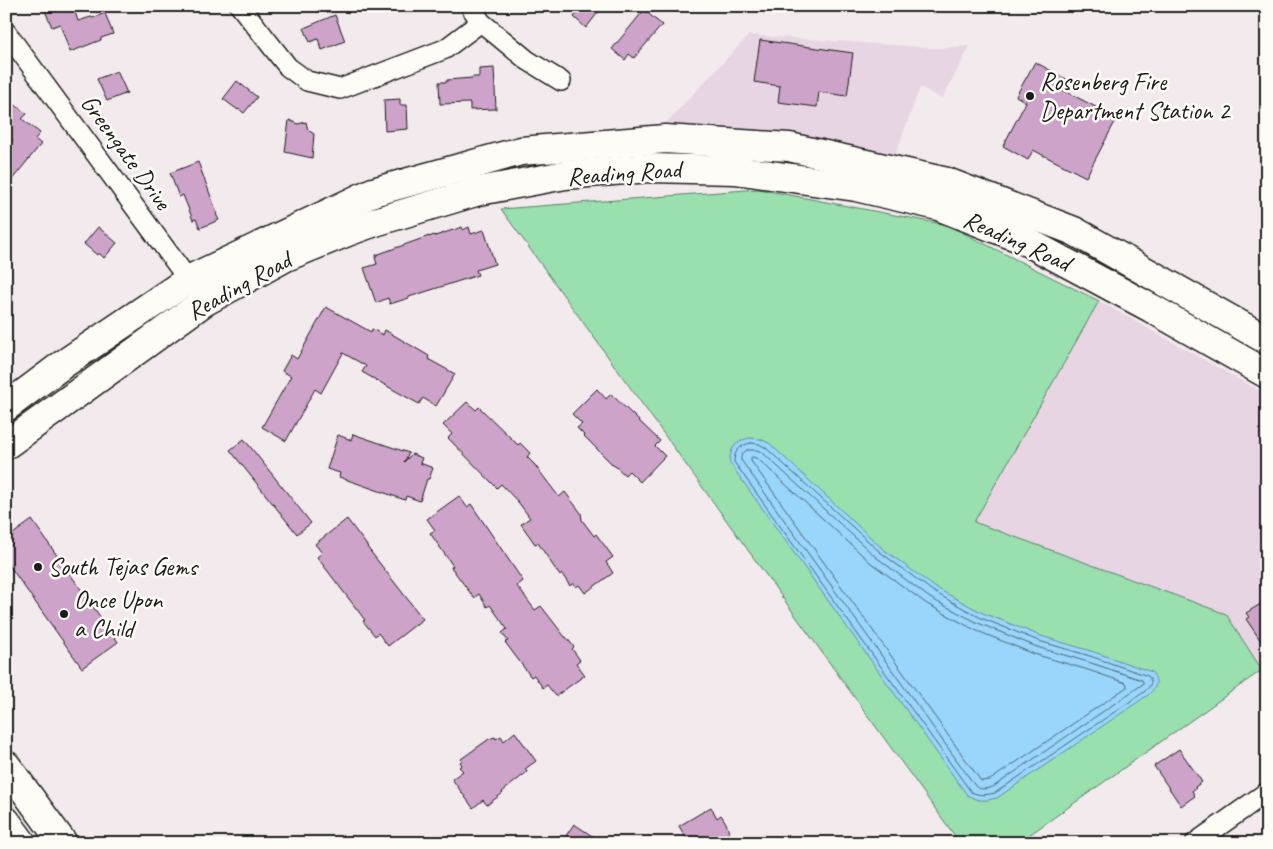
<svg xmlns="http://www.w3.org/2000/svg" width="1273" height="849" font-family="Caveat,sans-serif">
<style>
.built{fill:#e8d5e3}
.green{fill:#99e0ae;stroke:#5a7e65}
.water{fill:#9ad5fb;stroke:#688ba2}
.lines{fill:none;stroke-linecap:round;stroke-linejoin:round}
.shore{stroke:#4e6675;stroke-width:1}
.building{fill:#cda3c9;stroke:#1c1c1c}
.street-casing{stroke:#1c1c1c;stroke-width:22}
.secondary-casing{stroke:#1c1c1c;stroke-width:31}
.street{stroke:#fdfcf7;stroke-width:19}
.secondary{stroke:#fdfcf7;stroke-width:28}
.poi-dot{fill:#1c1c1c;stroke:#fdfcf7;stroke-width:2}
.labels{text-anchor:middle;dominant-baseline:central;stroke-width:5;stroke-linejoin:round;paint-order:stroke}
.poi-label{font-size:25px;fill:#1c1c1c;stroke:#fdfcf7;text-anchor:start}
.street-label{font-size:25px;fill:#1c1c1c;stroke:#fdfcf7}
</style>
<rect width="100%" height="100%" fill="#f3eaee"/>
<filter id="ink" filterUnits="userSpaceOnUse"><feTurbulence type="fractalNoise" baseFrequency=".02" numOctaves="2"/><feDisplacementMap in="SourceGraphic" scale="10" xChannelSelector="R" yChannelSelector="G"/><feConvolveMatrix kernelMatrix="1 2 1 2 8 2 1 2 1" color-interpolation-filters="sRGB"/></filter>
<g filter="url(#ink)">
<g class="built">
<polygon points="749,35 936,48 970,46 942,99 920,87 895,156 662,127"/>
<polygon points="1099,301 1267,395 1267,667 1262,670 1226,614 974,522"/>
</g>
<polygon class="green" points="758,189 947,225 1099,301 974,522 1226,614 1262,670 1018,843 960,843 501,209"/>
<path class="water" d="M750,438L760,439L769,443L883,549L936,588L983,613L1041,636L1091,651L1152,672C1159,684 1157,686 1148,695L997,798C984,801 979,802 967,795L729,462C731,448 735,441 750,438Z"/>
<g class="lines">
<g class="shore">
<path d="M751,443L759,444L766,448L880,552L934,592L981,618L1039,641L1090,656L1148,676C1154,683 1150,686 1144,692L995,793C986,795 980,796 971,792L734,462C734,451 740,445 751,443Z"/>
<path d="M747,450H757L763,453L876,557L930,598L978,623L1037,647L1088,662L1142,680L1143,682V684L993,787C986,789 981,790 976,787L741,460C740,456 743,453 747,450Z"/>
<polygon points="753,457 758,459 871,563 927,604 975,630 1034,654 1085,669 1126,683 1127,685 1127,687 990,780 981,781 751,461 751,458"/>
</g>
</g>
<g class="building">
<polygon points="43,6 73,6 78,21 91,17 93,18 105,13 113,34 101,38 101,40 70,52 60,24 52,27"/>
<polygon points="582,6 603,6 586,28 574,17"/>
<polygon points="644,10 662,25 634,58 629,54 625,60 612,49"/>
<polygon points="335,15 345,41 322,50 318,39 310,42 304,28"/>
<polygon points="760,40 853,53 847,96 819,92 817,107 778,102 780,86 754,82"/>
<polygon points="1035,62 1068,80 1063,90 1117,118 1086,177 1033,150 1028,160 1003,146 1026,102 1016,96"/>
<polygon points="494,68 496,109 470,110 470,103 440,104 439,82 447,82 447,80 472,78 472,77 479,77 479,69"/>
<polygon points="117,71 127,93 107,101 97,79"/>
<polygon points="237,81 257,97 244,113 239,109 238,110 223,99"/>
<polygon points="400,99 400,105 407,105 408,129 385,131 384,100"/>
<polygon points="14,104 27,114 22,119 40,133 35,139 41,144 6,187 6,147 13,140 6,135 6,113"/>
<polygon points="289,120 298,124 306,122 308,130 314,134 312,158 285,152"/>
<polygon points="198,162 217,213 216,214 219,220 200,228 196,219 193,220 183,195 179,197 170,173"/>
<polygon points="98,227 117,243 104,258 99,253 97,255 84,244"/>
<polygon points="462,227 463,230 469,227 471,234 484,230 495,264 476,270 478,275 409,297 409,298 390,304 388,298 376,303 364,268 377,264 375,258 376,257 376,255 429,236 429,237 434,235 435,236"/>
<polygon points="326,307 371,332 372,329 383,335 385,330 429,356 428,359 455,374 436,406 423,398 419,404 385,385 362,372 366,366 343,353 321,393 315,389 286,441 262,427 291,376 282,371 291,355 297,359"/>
<polygon points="597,389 606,399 611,394 660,441 655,446 665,456 640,482 629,471 625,475 615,466 614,466 583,435 584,435 577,428 582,424 572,414"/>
<polygon points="467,402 476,410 479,407 518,445 520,443 530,453 527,457 534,464 559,497 565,492 581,513 582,520 594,536 596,534 613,557 606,562 613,573 585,593 579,585 576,587 573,583 570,586 562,574 560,576 538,543 535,544 521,524 530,518 519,503 501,484 497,488 448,438 452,434 443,425"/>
<polygon points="353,434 409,453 404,462 412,454 422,458 420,463 433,468 429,479 427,479 420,501 406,496 405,500 339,477 340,473 327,469 338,435 351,440"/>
<polygon points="244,439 311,523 297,534 230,450"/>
<polygon points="459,496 467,507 471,504 523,581 517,586 535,610 541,606 565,637 566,637 574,647 572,649 580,660 576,663 585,675 556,696 547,685 543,688 534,675 531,677 505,642 508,641 502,633 507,629 490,605 487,607 479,594 474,598 451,567 453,566 430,533 435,530 427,519"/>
<polygon points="347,519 368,547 367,547 423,619 388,646 378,633 375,636 363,621 365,620 317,557 322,553 315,544"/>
<polygon points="32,520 118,642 82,668 6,561 6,539"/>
<polygon points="1267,600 1267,650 1246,619 1249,617 1246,613"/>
<polygon points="515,732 536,761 525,769 527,772 502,792 503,793 487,805 483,800 473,808 452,779 463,771 459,767 462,765 460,762 462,760 461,759 489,739 495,737 496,739 501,736 504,741"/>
<polygon points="1179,749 1202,782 1195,787 1196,788 1192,791 1195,796 1181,806 1154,766"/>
<polygon points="711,807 717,818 721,815 726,823 731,839 726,843 689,843 679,826"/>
<polygon points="574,824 603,843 561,843"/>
</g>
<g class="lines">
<g class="street-casing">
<g id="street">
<polyline points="240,6 288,67 307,81 340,89 445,49 481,22"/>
<polyline points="470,6 481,22 527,60 561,81"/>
<polyline points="6,32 195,289"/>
<polyline points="1195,843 1267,792"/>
</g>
</g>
<g class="secondary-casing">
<g id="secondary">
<polyline points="6,407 62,365 188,280 373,192 521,151 665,139 789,147 947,182 1074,231 1267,340"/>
<polyline points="6,445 204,302 286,257 350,231 375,222 479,191 565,175 649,168 735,170 856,187 938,206 1022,239 1151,308 1267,374"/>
<polyline points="6,765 63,843"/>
<polyline points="6,821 22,843"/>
</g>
</g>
<use href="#street" class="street"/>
<use href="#secondary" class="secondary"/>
</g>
</g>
<g class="poi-dot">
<circle cx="1030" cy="96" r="5"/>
<circle cx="38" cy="567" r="5"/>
<circle cx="64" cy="614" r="5"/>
</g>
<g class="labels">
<g class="poi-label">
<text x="1040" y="82">Rosenberg Fire<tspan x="1040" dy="29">Department Station 2</tspan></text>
<text x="48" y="567">South Tejas Gems</text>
<text x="74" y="600">Once Upon<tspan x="74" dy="29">a Child</tspan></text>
</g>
<g class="street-label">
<text transform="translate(126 152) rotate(54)">Greengate Drive</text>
<text transform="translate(624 173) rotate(-4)">Reading Road</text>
<text transform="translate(1017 241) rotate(24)">Reading Road</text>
<text transform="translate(239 286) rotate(-29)">Reading Road</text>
</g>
</g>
<rect width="1273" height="849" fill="none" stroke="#fdfcf7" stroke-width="25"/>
<rect x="12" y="12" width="1248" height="824" fill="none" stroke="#1c1c1c" stroke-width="2" filter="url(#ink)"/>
</svg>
